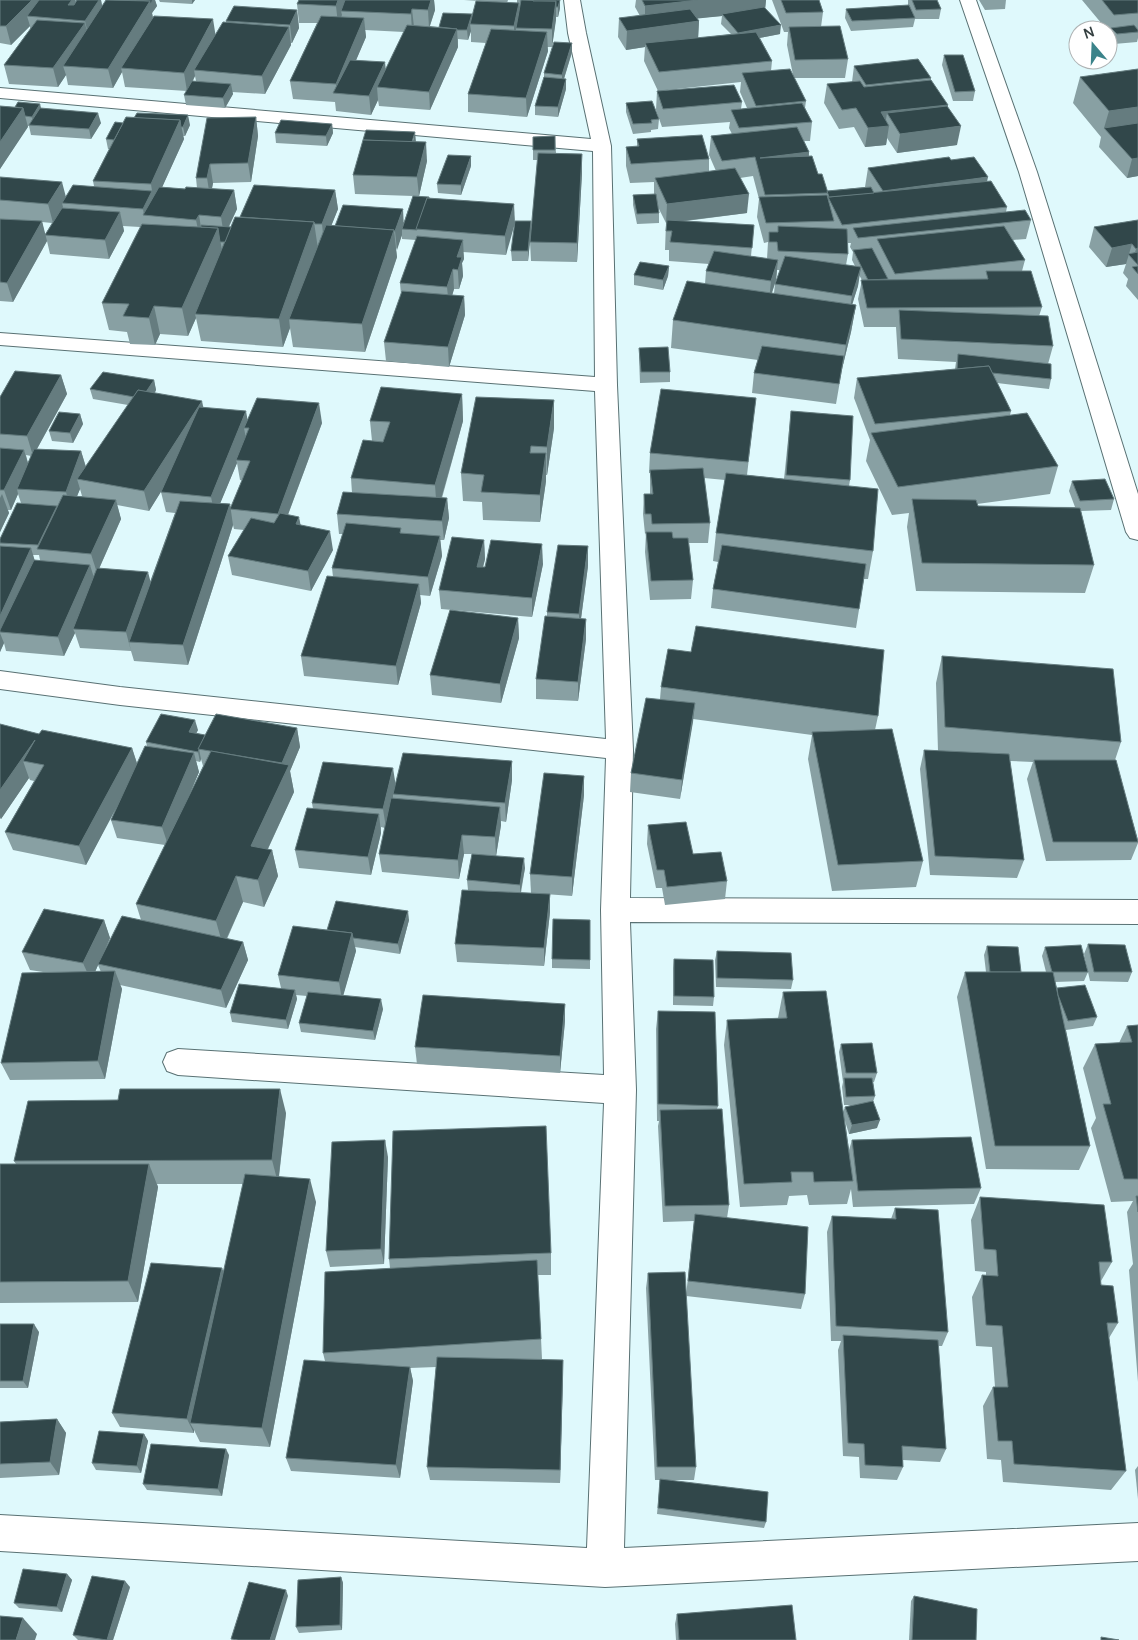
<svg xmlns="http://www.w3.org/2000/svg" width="1138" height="1640" font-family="Manrope,sans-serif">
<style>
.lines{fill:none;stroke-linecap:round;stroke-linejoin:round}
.street-casing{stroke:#597173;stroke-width:2}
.street{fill:#fff;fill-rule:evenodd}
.wall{fill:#88a0a3;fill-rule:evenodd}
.shaded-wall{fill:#657c7f}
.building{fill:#31474a;stroke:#657c7f}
</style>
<rect width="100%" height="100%" fill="#dff9fc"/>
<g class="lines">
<g class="street-casing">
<g id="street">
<polygon points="564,0 580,0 586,33 611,146 617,385 633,750 630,898 1138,900 1138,924 630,922 636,1090 624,1548 1138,1523 1138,1561 605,1587 0,1551 0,1515 587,1548 604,1103 178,1075 167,1071 163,1062 167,1053 178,1049 604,1075 601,910 606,758 120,705 0,689 0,671 120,687 606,739 595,391 0,345 0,333 595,377 593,151 0,98 0,88 591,139 568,33"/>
<polygon points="960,0 976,0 1037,172 1138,494 1138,540 1130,538 1126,532 1019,172"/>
</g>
</g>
<use href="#street" class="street"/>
</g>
<g class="wall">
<path d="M0,0H101L102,6L106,0H155L157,6L152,13L153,17L216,35L226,22V21L297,10L299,28L292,43H291V45L265,94L232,92L233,94L225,108L186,105L184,95L187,91L125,87L122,72L113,88L68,85L66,75L58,87L9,84L4,65L30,29V26L11,45L0,43ZM195,76L196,81H193Z"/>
<polygon points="159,0 195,0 192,4 160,2"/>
<path d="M299,0H434L435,10L430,26L439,27L472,14L496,2L464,0H508L507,3H517V0H560V8L558,17H556L552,47H547L548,51L527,117L468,112V94L486,43L471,42V31L468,40L458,39V47L430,110L379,106L378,100L371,115L336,111L335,102L293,99L290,81L317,23H299L297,4ZM365,30L404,32L386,69L356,60L366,37Z"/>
<path d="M636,0H766L765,8L780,34L760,38L772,61L771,71L793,75L787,45L788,32H784L772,0H819L823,12L821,27L848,59L845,78H794L806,101L805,108L812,122L810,141H804L809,152V156L818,174L827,191L865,187L868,168L951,160L987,182L1007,207L1006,212L1031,220L1026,239L1013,240L1025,260L1022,271L1042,307L1039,316L1053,346L1048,364L1051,379L1049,389L997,383L1011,411L1010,415L1058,466L1050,494L977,504L978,506L1075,507L1069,491L1072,481L1114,499L1111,510L1081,511L1094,565L1085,593L916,591L907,527L909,513L892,515L866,461L870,440L854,398L857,378L955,369L956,362L898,359L896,327H864L858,299L862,280L859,275L858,286L852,304L856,305L851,332L842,369L836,404L752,393L754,373L758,360L671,348L673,320L705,284L706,271L709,264L669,261V250H665L666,223L658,207L659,213V223L637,224L633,205V195L654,194V182L630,183L626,166V147H637V139L709,159V172L716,171L709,155L711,136L732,134L729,128L730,122L662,127L656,110L657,91L742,102L741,109L747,108L740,92L741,82L658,91L644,61L645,47L626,50L618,37L619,18L640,16L635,7ZM722,16L721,24L731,34L698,38L699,21L697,18ZM753,176L759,199L757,217L764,243L768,242L767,259L751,256L754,225L686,221L747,213L740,178ZM848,243H851L850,247L853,252L852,260L855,266L846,265L848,254ZM777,270H780L775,284L774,293H772L776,280Z"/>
<polygon points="908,0 937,0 941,9 939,19 915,19 913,27 851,31 845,18 846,9 908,5"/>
<polygon points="979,0 1006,0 1005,9 985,10"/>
<polygon points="1082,0 1138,0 1138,38 1137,42 1114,44 1109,37 1110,33 1108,30 1107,30"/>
<polygon points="572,52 564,79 566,79 566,89 558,117 535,115 535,106 544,77 544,73"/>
<polygon points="944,55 975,91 973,101 953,101 942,65"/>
<polygon points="854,66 931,78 931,80 947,107 957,145 897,153 887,138 886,145 865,147 854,127 839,129 824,103 827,84 852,82"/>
<polygon points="1138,69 1138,176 1127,178 1099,147 1101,137 1073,103 1080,77"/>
<polygon points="626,103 659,119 658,129 651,130 651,132 633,134 626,112"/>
<polygon points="40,104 41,109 101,123 91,139 31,135 29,126 28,126 0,169 0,106 15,107"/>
<path d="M256,117L258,136L251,182L213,183L212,189L234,190L237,209L229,227H231L240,217L335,190L338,209L331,226L404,222L413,196L355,194L353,175L416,142L427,161L419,196L429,198L514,204L506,255L463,252L464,259L462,263L463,276L459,289H454L452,295L464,296L465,315L449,367L386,361L384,342L401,295L400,283L416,240L402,239V235L396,250L397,257L365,352L293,347L290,328L283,347L201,341L196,318L188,336L160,334L155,345L130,344L127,332L109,330L102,303L140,227L123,226L124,231L109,259L50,254L47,241L13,302L0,301V177L65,197L94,186L93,181L109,149H108L106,139L190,125L185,136H183L184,139L162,187L185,189L197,188L196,178ZM42,222L52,223L45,235Z"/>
<polygon points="332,124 333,133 327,146 276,143 275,133"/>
<polygon points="555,136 556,153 582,173 577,262 531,261 530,242 538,160 533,160 533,137"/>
<polygon points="471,166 461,195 438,193 437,184"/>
<polygon points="1138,220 1138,300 1126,286 1128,279 1123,273 1126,264 1106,267 1089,247 1094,227"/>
<polygon points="531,221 531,231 528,261 512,261 511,251"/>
<polygon points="669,266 668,276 663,290 634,285 634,275"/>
<polygon points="639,348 670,372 670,382 640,383 639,358"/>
<path d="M61,375L67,394L37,449L81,451L86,467L128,405L93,399L90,389L154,380L156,390L155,393L248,420L322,423L288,515L333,550L311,591L232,575L228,556L244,530L234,529L233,525L188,665L134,661L131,651L80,648L75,633L64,656L6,651L4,643L0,652V539L21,503L18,494L11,510H8L9,513L0,532V397ZM26,455L31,456L28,463ZM237,463L240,480H242L231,508L230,504L220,503ZM163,488L161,492L166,512L175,513L150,582L99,569L121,519L117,505L149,511ZM80,489L82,496H77ZM33,555H39L40,560H34Z"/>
<polygon points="462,394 463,421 442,498 447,498 449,518 444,540 440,540 442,556 430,596 420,595 421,603 398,685 304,676 301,656 333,577 332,568 343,534 339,534 337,514 352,493 351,478 372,441 370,421"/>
<polygon points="756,398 747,475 784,479 791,411 850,480 849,486 873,551 868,579 864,579 856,628 711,608 713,589 718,562 713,561 716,533 725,480 704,478 710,523 708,543 689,543 693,580 691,599 650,600 645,552 646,533 645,534 643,514 644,494 650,494 650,473 649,473 650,453"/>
<polygon points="80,414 83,424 73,443 52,441 49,431"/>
<polygon points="554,428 547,475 546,475 546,481 540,522 483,520 482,502 463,501 461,473"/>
<polygon points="484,540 485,559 483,567 543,564 532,617 441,609 439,590"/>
<polygon points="588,566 581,619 586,639 578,701 536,699 536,679 547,616 547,612"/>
<polygon points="518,618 519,638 501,703 432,695 430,675"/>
<polygon points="942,656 1121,742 1115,760 1138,840 1138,843 1131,860 1046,861 1027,779 1033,762 1010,761 1024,860 1017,878 930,875 920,769 924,750 938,751 936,683"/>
<polygon points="661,687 878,716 875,730 923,861 916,887 832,891 808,759 812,735 693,719 680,799 630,792 631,773 660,699"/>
<path d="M0,724L39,734L132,748L137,763L147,746L146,742L198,730L196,733L205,735L297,728L300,747L290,771L294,792L268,849L272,850L278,876L264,907L243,902L227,939L243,942L248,960L226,1008L120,985L122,989L105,1079L10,1080L1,1063L43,972L30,970L22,952L104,920L110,938L106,948L141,920L136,904L165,845L117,838L111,820L116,807L86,865L13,850L5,832L34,781L30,780L29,778L1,819L0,818ZM201,759L203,766L190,794L199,772L196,761L200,762ZM98,965L101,972H95Z"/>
<polygon points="584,776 584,795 572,896 531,893 530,874"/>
<polygon points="512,780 506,822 501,821 501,825 496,856 525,868 521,893 550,894 550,912 544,966 457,962 455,944 479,891 468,890 467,880 472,854 464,854 459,879 382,872 379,854 385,828 381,827 381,833 371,875 299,868 295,850 313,809 312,803 395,784"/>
<polygon points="648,825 693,854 727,881 725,899 665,905 662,888 656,888 647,844"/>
<polygon points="409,920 400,954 355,947 356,951 343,995 383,1009 375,1040 301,1032 299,1023 307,996 296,995 297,999 288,1029 232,1022 230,1013 281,988 278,975 327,930"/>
<polygon points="590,920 590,969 552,968 552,959"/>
<polygon points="1088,944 1132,972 1128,982 1090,981 1084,954"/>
<polygon points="987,946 1021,972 1046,972 1042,956 1045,947 1088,972 1084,981 1055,982 1057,988 1097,1017 1093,1026 1066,1030 1090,1146 1079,1170 986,1169 957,997 965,972 986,972 984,955"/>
<polygon points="717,951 793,980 791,989 716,987 715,960"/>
<polygon points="674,959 714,997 713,1006 673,1005 673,968"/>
<polygon points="783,992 843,1112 845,1107 851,1105 844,1105 842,1087 843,1082 839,1052 841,1044 877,1073 874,1082 873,1082 875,1096 873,1102 877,1128 849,1134 845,1121 849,1150 852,1140 981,1188 974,1204 853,1207 851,1189 847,1204 809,1205 807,1195 789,1196 787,1205 740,1207 724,1045 727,1020 778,1018"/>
<polygon points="658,1011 718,1106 717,1109 729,1205 727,1218 805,1294 801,1309 686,1296 694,1221 663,1222 658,1126 659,1121 657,1121 656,1029"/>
<polygon points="565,1021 560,1073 417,1064 415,1047"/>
<polygon points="1138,1025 1138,1382 1129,1270 1133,1264 1127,1212 1133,1201 1111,1202 1091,1128 1096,1118 1083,1068 1095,1044 1119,1043 1127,1026"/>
<polygon points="286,1113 279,1177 316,1202 270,1447 200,1442 194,1430 194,1433 120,1427 112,1413 224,1272 243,1184 157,1184 158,1187 138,1302 0,1303 0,1165 16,1164 14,1161"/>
<polygon points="388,1157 384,1264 330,1267 326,1251"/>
<polygon points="980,1197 1112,1262 1101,1281 1101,1285 1118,1323 1109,1338 1126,1471 1111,1490 1003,1482 1001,1460 987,1459 983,1406 993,1387 995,1387 992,1347 976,1346 972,1297 982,1275 986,1276 986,1272 975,1271 971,1220"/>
<polygon points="895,1208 948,1332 942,1346 938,1346 946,1449 940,1462 903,1460 903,1467 897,1480 860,1478 859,1457 843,1456 838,1350 841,1341 831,1341 827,1232 832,1216 891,1219"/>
<polygon points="551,1253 551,1275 538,1275 542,1359 563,1374 560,1483 430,1480 427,1467 436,1367 410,1368 413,1381 400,1478 291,1471 286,1458 325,1361 323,1353 390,1268 389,1259"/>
<polygon points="648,1273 696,1467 694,1480 670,1480 766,1522 764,1528 657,1514 660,1480 655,1480 646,1288"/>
<polygon points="0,1324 39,1332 28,1388 0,1388"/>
<polygon points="57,1419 66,1433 59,1475 0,1478 0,1422"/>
<polygon points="144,1434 148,1441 141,1473 96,1470 92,1463"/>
<polygon points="229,1455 222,1496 147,1490 143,1484"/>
<polygon points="1138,1466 1138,1499 1135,1470"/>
<polygon points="67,1574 72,1580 62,1612 19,1608 14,1603"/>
<polygon points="341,1577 343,1583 342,1630 299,1633 296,1627"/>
<polygon points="130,1587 113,1640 78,1640 73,1635"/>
<polygon points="914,1596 976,1640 909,1640 911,1601"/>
<polygon points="677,1614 796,1640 676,1640 675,1624"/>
</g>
<g class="shaded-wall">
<polygon points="32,0 40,0 27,16 30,26 11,45 6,26"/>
<polygon points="72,0 75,0 78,14 68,5"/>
<polygon points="91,0 101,0 104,16 89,39 85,21"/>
<polygon points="153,0 155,0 157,6 152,13 153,19 121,68 122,72 113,88 108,69 150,1"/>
<polygon points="192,0 195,0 192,4"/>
<polygon points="338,0 347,0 341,11 342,15 338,24 336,6"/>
<polygon points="431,0 434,0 435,10 429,28 428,10"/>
<polygon points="560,0 560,8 558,17 558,7"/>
<polygon points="698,0 766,0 765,11 722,14 722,16 645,24 645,6"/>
<polygon points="556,1 556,20 552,47 552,29"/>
<polygon points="519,3 520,22 516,28 516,35 514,44 514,26"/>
<polygon points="412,9 414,27 412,32 411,14"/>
<polygon points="297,10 299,28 292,43 290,25"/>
<polygon points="472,14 473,24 470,24 471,31 468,40 467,30"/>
<polygon points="364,18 366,37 342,93 337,93 336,84"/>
<polygon points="213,19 216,38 194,70 195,76 187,91 184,73"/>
<polygon points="699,21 698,40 645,43 645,47 626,50 627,31"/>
<polygon points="85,23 89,41 63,66 66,75 58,87 53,68"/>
<polygon points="781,25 780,34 738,42 738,33"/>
<polygon points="289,27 291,45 265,94 262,76"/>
<polygon points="457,29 458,47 430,110 429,92"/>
<polygon points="547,32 548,51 527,117 526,98"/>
<polygon points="572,43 572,52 562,85 562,75"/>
<polygon points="385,62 387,81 377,87 378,100 371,115 369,96"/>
<polygon points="566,79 566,89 558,117 558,107"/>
<polygon points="231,84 233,94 225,108 223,98"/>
<polygon points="40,104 42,114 34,125 32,117"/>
<polygon points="948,105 944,124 887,113 885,126 889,126 886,145 865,147 868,128 881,112"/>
<polygon points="1138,107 1138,133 1104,128 1109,111"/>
<polygon points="23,108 28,127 0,169 0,142"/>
<polygon points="98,113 101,123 91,139 89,129"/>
<polygon points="188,115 190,125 185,136 183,127"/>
<polygon points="256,117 258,136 251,182 248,163"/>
<polygon points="180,120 184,139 155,203 144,215 143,209 152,191 151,184"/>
<polygon points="332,124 333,133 327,146 326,136"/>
<polygon points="961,126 957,145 897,153 900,134"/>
<polygon points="415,132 416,142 412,145"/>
<polygon points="426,142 427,161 419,196 417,177"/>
<polygon points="809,152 807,171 760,158"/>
<polygon points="582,154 582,173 577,262 577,243"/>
<polygon points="471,156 471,166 461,195 461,185"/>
<polygon points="1138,158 1138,176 1127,178 1132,159"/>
<polygon points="210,164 213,183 210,197 207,178"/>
<polygon points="988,177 984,196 880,210 883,191"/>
<polygon points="62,182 67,201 62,203 63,207 53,223 48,204"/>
<polygon points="234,190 237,209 224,236 221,217"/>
<polygon points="335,190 338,209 324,244 322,224"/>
<polygon points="749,194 747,213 666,223 667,204"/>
<polygon points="514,204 515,223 506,255 505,236"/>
<polygon points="403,209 404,229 402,229 402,235 397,250 395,231"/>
<polygon points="120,212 124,231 109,259 105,240"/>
<polygon points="199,215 202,234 200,239 196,220"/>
<polygon points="42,221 47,241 13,302 7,283"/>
<polygon points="531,221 531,231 528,261 528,251"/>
<polygon points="314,222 318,249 289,319 290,328 283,347 279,319"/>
<polygon points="218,228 223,256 195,314 196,318 188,336 182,308"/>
<polygon points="394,230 397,257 365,352 362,324"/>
<polygon points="463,240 464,259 462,263 463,276 459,289 457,257"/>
<polygon points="1132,244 1126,264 1106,267 1112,248"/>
<polygon points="1138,248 1138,265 1133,259 1136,249"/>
<polygon points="778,260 776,280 769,301 771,281"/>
<polygon points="669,266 668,276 663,290 663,280"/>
<polygon points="861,267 858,286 849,315 852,296"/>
<polygon points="453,269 454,289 449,307 447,287"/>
<polygon points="464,296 465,315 449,367 448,347"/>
<polygon points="856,305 851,332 842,369 836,404 846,345"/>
<polygon points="154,306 160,334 155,345 149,318"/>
<polygon points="61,375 67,394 33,456 27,436"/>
<polygon points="154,380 156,390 144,408 142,398"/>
<polygon points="462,394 463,421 437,513 435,485"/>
<polygon points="554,400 554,428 547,475 547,447"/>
<polygon points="202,401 206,420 149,511 144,491"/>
<polygon points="319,403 322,423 281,533 278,514"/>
<polygon points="246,411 249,428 244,428 246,439 236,460 237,463 215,516 211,497"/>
<polygon points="80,414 83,424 73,443 70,433"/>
<polygon points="24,450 30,470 17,489 18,494 11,510 4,490"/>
<polygon points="81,451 87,471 77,479 80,489 71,511 66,492"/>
<polygon points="546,453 546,481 540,522 540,495"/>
<polygon points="2,494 9,513 0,532 0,498"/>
<polygon points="447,498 449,518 444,540 442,521"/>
<polygon points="116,500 121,519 97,573 91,554"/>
<polygon points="230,504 233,525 188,665 183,645"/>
<polygon points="299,517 303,537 296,524"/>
<polygon points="330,531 333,550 311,591 308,571"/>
<polygon points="440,536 442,556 430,596 428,577"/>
<polygon points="484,540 485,559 478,586 477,567"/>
<polygon points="542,544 543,564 532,617 532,598"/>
<polygon points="588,546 588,566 579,633 579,614"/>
<polygon points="31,548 37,568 0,632 0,616"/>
<polygon points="90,565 96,584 73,629 75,633 64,656 58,637"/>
<polygon points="148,572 153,591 129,642 131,651 126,632"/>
<polygon points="419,584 421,603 398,685 396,666"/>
<polygon points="518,618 519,638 501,703 500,684"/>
<polygon points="586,619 586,639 578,701 578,682"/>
<polygon points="0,633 4,643 0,652"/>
<polygon points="695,703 693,722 680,799 682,780"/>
<polygon points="195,720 198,730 192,742 189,732"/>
<polygon points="297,728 300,747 290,771 294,792 257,872 251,846 284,776 282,763"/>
<polygon points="35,740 23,761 29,778 1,819 0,817 0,790"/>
<polygon points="132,748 138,767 86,865 79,846"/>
<polygon points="199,749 201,759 200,762 198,752"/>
<polygon points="194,753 199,772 168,845 162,827"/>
<polygon points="512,761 512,780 506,822 505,803"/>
<polygon points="393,768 396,787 393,794 393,797 386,828 383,809"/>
<polygon points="584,776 584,795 572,896 572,877"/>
<polygon points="500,807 501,825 496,856 495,837"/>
<polygon points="379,814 381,833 371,875 368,857"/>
<polygon points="462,835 464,854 459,879 458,860"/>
<polygon points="272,850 278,876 264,907 258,880"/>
<polygon points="524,858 525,868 520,894 520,885"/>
<polygon points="236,876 243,902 223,946 216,921"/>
<polygon points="550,894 550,912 544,966 544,948"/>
<polygon points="408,911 409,920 400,954 398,944"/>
<polygon points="104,920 110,938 91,981 83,963"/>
<polygon points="352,933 356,951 342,1000 339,982"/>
<polygon points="243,942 248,960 226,1008 221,990"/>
<polygon points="115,971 122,989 105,1079 98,1061"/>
<polygon points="295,990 297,999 288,1029 286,1020"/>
<polygon points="381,999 383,1009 375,1040 373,1031"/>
<polygon points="565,1004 565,1021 560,1073 560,1056"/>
<polygon points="280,1089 286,1113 278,1183 272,1160"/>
<polygon points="880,1120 877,1128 849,1134 852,1125"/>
<polygon points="385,1140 388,1157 384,1264 381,1249"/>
<polygon points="149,1164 158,1187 138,1302 128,1281"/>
<polygon points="310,1179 316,1202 270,1447 262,1428"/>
<polygon points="222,1268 228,1283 190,1423 194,1430 194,1433 187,1419"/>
<polygon points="34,1324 39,1332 28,1388 23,1381"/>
<polygon points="563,1360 563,1374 560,1483 560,1470"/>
<polygon points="410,1367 413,1381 400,1478 396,1465"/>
<polygon points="57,1419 66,1433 59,1475 50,1462"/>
<polygon points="144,1434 148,1441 141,1473 137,1466"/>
<polygon points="226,1449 229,1455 222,1496 218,1489"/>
<polygon points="67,1574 72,1580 62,1612 57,1607"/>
<polygon points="341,1577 343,1583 342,1630 340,1625"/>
<polygon points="125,1581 130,1587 113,1640 107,1640"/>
<polygon points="286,1590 288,1596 275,1640 270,1640"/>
<polygon points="23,1618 37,1634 35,1640 16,1640"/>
</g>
<g class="building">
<polygon points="0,0 32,0 6,26 0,26"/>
<polygon points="39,0 72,0 68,5 74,5 77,0 99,0 85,21 27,16"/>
<polygon points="106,0 150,1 108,69 63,66"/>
<polygon points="136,0 153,0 150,4 150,1"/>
<polygon points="299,0 338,0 336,6 297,4"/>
<polygon points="345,0 431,0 428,10 412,9 411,14 341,11"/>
<polygon points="521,0 556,1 552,29 516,28"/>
<polygon points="533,0 560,0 558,7 556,7 556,1 533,1"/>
<polygon points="642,0 698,0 645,6"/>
<polygon points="781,0 819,0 823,12 786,13"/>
<polygon points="912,0 937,0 941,9 916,10"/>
<polygon points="1102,0 1138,0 1138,13 1114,15"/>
<polygon points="476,1 519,3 514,26 470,24"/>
<polygon points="909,5 915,18 852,21 846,9"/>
<polygon points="234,6 297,10 290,25 226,21"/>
<polygon points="764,7 781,25 738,33 722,14"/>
<polygon points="690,9 699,21 627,31 619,18"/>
<polygon points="443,13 472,14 467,30 457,30 457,29 439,27"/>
<polygon points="154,16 213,19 184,73 121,68"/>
<polygon points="321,16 364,18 336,84 290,81"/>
<polygon points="37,20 85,23 53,68 4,65"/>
<polygon points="223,22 289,27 262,76 194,70"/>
<polygon points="407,25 457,29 429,92 377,87"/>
<polygon points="1134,25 1138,30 1138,32 1117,34 1111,28"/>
<polygon points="840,26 848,59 795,60 789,27"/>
<polygon points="491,29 547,32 526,98 468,94"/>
<polygon points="756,32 772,61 659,72 645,43"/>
<polygon points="554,42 572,43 562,75 544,73"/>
<polygon points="944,55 963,55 975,91 955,92"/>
<polygon points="918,59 931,78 866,85 854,66"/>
<polygon points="350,60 385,62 369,96 333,93"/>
<polygon points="790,69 806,101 756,106 742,73"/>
<polygon points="1138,69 1138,107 1109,111 1080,77"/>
<polygon points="544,77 566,79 558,107 535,106"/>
<polygon points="931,80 948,105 881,112 889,126 868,128 856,108 842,110 827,84 860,81 864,87"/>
<polygon points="192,81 231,84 223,98 184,95"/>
<polygon points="734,85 742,102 663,109 657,91"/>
<polygon points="652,101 659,119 651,120 652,123 633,124 626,103"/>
<polygon points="18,102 40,104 32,117 25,116 23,108 15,107"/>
<polygon points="802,103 812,122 739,128 731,110"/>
<polygon points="0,106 23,108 0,142"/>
<polygon points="947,106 961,126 900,134 887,113"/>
<polygon points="40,108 98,113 89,129 29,125"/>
<polygon points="137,113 188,115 183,127 181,127 180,120 134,118"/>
<polygon points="126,117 180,120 151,184 93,181"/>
<polygon points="256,117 248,163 210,164 207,178 196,178 207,118"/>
<polygon points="281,120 332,124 326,136 275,133"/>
<polygon points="115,122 123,123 114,140 106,139"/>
<polygon points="1138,123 1138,158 1132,159 1104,128"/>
<polygon points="797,127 809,152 760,158 812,156 818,174 822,174 828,193 765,195 755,157 722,161 711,136"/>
<polygon points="366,130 415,132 412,142 363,140"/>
<polygon points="702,135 709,159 631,164 626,147 639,146 637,139"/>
<polygon points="555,136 555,150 533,150 533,137"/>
<polygon points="363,140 426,142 417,177 353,175"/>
<polygon points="538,153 582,154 577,243 530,242"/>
<polygon points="448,155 471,156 461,185 437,184"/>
<polygon points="949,157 951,160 974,157 988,177 883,191 868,168"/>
<polygon points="735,168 749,194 667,204 655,178"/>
<polygon points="0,177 62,182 48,204 0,200"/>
<polygon points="991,181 1007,207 842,225 828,197"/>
<polygon points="73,185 152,191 143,209 62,203"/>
<polygon points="254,185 335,190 322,224 315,224 314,222 240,217"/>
<polygon points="159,187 185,189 186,187 234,190 221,217 199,215 196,220 143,215"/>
<polygon points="871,187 874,193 829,197 827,191"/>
<polygon points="656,194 659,213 637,214 633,195"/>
<polygon points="827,195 834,221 766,223 759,197"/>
<polygon points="413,196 429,197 429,198 427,198 417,230 402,229"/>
<polygon points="427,198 514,204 505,236 416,229"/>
<polygon points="343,205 403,209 395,231 394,231 394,230 335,226"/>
<polygon points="62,208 120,212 105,240 45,235"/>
<polygon points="1025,210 1031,220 858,238 853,228"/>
<polygon points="235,217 314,222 279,319 195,314"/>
<polygon points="0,219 42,221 7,283 0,282"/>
<polygon points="667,220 754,225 752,248 670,242 672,231 666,231"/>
<polygon points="1138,220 1138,248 1136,249 1132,244 1112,248 1094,227"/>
<polygon points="515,221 531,221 528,251 511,251"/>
<polygon points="142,224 218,228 182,308 154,306 149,318 123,316 129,304 102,303"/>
<polygon points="201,225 231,227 225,242 220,242 218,228 201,227"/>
<polygon points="326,225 394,230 362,324 289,319"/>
<polygon points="778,226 847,229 848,254 778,251 777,242 769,242 769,232 778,232"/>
<polygon points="1004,226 1025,260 895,274 877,239"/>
<polygon points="417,236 463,240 457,257 462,257 458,270 453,269 447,287 400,283"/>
<polygon points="872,248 888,279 868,280 853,250"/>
<polygon points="714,251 778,260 771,281 706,271"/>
<polygon points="1138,252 1138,265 1128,254"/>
<polygon points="785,256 861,267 852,296 775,284"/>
<polygon points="640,262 669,266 663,280 634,275"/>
<polygon points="1138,266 1138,274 1132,267"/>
<polygon points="986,271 1031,271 1042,307 867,308 861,280 988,279"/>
<polygon points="687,281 856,305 846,345 673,320"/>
<polygon points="402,291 464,296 448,347 384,342"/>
<polygon points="899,310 1048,316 1053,346 901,339"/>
<polygon points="762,346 844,356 839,384 754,373"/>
<polygon points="668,347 670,372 641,372 639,348"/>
<polygon points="958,354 1051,364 1051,379 992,373 989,366 957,369"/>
<polygon points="989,366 1011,411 875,424 857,378"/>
<polygon points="15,371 61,375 27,436 0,434 0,397"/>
<polygon points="103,372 154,380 146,392 138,390 134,397 90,389"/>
<polygon points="381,387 462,394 435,485 351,478 363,440 383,442 390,422 370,421"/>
<polygon points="661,389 756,398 748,462 650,453"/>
<polygon points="138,390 202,401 144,491 77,479"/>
<polygon points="476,397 554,400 547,447 531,446 530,453 546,453 540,495 481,492 484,475 461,473"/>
<polygon points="257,398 319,403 278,514 230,509 250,461 236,460 249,428 244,428"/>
<polygon points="199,407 246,411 211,497 161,492"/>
<polygon points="791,411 853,416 850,480 786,475"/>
<polygon points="59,412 80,414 70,433 49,431"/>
<polygon points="1027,413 1058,466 898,487 871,433"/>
<polygon points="0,448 24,450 4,490 0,490"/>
<polygon points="34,449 81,451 66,492 17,489"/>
<polygon points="703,468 710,523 652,524 651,514 645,514 644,494 653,494 650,470"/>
<polygon points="726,473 878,489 873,551 716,533"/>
<polygon points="1105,479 1114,499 1080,501 1072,481"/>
<polygon points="343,492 447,498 442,521 337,514"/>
<polygon points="63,495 116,500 91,554 37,549"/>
<polygon points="912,499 976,500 978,506 1080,508 1094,565 922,563"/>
<polygon points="180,501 230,504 183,645 129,642"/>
<polygon points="17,503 57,506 38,545 0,543 0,539"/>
<polygon points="280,513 299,517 296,524 330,531 308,571 228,556 251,518 274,523"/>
<polygon points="346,523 401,528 400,533 440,536 428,577 332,568"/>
<polygon points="646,532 672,532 673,538 688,538 693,580 651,581"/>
<polygon points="452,537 484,540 477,567 485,567 491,540 542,544 532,598 439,590"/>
<polygon points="558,545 588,546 579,614 547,612"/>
<polygon points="722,545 866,564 859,609 713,589"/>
<polygon points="0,546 31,548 0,616"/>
<polygon points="34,560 90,565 58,637 0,632 0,630"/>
<polygon points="97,568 148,572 126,632 73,629"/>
<polygon points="327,576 419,584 396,666 301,656"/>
<polygon points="450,610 518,618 500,684 430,675"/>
<polygon points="545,616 586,619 578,682 536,679"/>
<polygon points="696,626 884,650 878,716 661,687 668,649 691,652"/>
<polygon points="942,656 1113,669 1121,742 945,727"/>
<polygon points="646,698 695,703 682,780 631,773"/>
<polygon points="161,714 195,720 189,732 205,735 198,752 146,742"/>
<polygon points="216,714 297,728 282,763 198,749"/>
<polygon points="0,724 39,734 42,730 132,748 79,846 5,832 44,765 23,761 35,740 0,790"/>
<polygon points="892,729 923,861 838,865 812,732"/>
<polygon points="145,746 194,753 162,827 111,820"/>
<polygon points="924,750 1009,754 1024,860 935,856"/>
<polygon points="211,751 289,765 251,846 272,850 258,880 236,876 216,921 136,904"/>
<polygon points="403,753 512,761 505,803 393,794"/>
<polygon points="1034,760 1116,760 1138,842 1053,842"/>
<polygon points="323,762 393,768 383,809 312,803"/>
<polygon points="544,773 584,776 572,877 530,874"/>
<polygon points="391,798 500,807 495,837 462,835 458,860 379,854"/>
<polygon points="307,808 379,814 368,857 295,850"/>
<polygon points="686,822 693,854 721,852 727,881 667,887 664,870 657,870 648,825"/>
<polygon points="472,854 524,858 520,885 467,880"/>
<polygon points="462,890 550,894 544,948 455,944"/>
<polygon points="336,901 408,911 398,944 353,938 352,933 327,930"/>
<polygon points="44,909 104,920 83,963 22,952"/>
<polygon points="122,916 243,942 221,990 98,964"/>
<polygon points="553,919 590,920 590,960 552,959"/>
<polygon points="293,926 352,933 339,982 278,975"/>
<polygon points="1088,944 1125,945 1132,972 1094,972"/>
<polygon points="1081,945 1088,972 1052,972 1045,947"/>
<polygon points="987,946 1018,947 1021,972 990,972"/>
<polygon points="717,951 791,953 793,980 717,978"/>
<polygon points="674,959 713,960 714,997 674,996"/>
<polygon points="115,971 98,1061 1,1063 22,973"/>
<polygon points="965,972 1053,972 1090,1146 995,1146"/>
<polygon points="239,984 295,990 286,1020 230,1013"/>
<polygon points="1085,985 1097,1017 1068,1021 1058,995 1057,988"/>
<polygon points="826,991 853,1181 814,1182 813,1172 791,1172 792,1182 744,1184 727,1020 787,1018 783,992"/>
<polygon points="308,992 381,999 373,1031 299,1023"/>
<polygon points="423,995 565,1004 560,1056 415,1047"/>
<polygon points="658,1011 715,1012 718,1106 658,1104"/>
<polygon points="1138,1025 1138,1179 1124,1179 1103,1104 1111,1104 1095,1044 1132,1042 1127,1026"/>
<polygon points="872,1043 877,1073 846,1073 841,1044"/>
<polygon points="844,1078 872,1078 875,1096 846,1097"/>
<polygon points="120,1089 280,1089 272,1160 14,1161 28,1101 118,1100"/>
<polygon points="873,1101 880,1120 852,1125 845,1107"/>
<polygon points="722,1109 729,1205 665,1206 660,1110"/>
<polygon points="546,1126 551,1253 389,1259 393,1131"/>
<polygon points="971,1137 981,1188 858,1191 852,1140"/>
<polygon points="385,1140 381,1249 326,1251 332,1142"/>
<polygon points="0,1164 149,1164 128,1281 0,1282"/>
<polygon points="245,1174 310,1179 262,1428 190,1423"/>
<polygon points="1136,1196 1138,1196 1138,1212"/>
<polygon points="980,1197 1104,1205 1112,1262 1099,1262 1101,1285 1113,1286 1118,1323 1107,1323 1126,1471 1014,1464 1012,1441 998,1441 993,1387 1008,1387 1002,1326 986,1325 982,1275 998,1276 996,1250 984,1249"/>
<polygon points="895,1208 938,1210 948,1332 836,1326 832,1216 896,1219"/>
<polygon points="695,1214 808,1227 805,1294 688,1281"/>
<polygon points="537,1260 541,1339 323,1353 325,1272"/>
<polygon points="151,1263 222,1268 187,1419 112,1413"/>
<polygon points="685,1272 696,1467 657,1467 648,1273"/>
<polygon points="0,1324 34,1324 23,1381 0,1381"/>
<polygon points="843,1335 938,1340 946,1449 902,1446 903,1467 865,1465 864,1444 848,1443"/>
<polygon points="437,1357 563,1360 560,1470 427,1467"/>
<polygon points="304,1360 410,1367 396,1465 286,1458"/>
<polygon points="57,1419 50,1462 0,1464 0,1422"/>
<polygon points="99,1431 144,1434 137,1466 92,1463"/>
<polygon points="151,1444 226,1449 218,1489 143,1484"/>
<polygon points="660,1479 768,1492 766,1522 658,1508"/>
<polygon points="23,1569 67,1574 57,1607 14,1603"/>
<polygon points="92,1576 125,1581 107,1640 73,1635"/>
<polygon points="341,1577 340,1625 296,1627 298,1580"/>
<polygon points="249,1582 286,1590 270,1640 238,1640 231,1639"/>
<polygon points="914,1596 977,1609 976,1640 912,1640"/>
<polygon points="792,1605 796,1640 679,1640 677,1614"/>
<polygon points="0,1616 23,1618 16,1640 0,1640"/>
<polygon points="1101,1637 1119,1640 1101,1640"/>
</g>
<g transform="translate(1093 45) rotate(341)"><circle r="24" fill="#ffffff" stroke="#aeb2b3"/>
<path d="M0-4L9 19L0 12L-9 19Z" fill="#3b838a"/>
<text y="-8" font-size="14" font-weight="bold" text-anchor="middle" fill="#343f40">N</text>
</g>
</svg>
